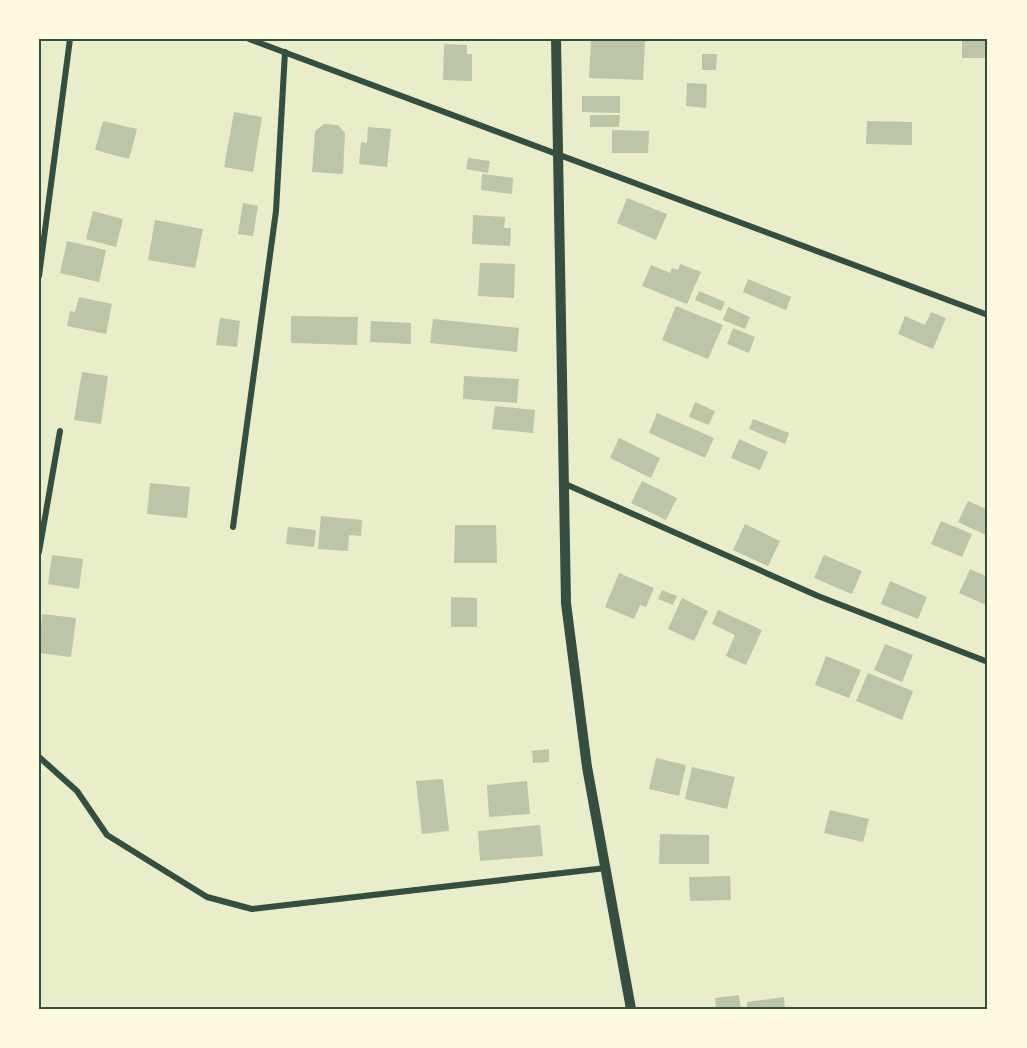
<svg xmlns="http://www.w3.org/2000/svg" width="1027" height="1048" font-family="Cabin,sans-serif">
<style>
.building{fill:#bcc5a7}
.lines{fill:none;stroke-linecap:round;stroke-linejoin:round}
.minor{stroke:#344e41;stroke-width:6}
.tertiary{stroke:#344e41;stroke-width:10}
.neatline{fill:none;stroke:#344e41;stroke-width:2}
</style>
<rect width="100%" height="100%" fill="#e9edc9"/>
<g class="building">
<polygon points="591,39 645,39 643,80 589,78"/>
<rect x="962" y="39" width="25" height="19"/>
<polygon points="444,44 467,45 467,54 472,54 472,81 443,80"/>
<polygon points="702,54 717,54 716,70 702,70"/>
<polygon points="687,83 707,84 706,108 686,106"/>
<polygon points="582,96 620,96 620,113 582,112"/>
<polygon points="234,112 262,117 253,172 224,167"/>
<polygon points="590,115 620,115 619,127 590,127"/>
<polygon points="103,121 137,129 129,159 95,150"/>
<polygon points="867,121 912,122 912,145 866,144"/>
<polygon points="324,124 338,125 345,133 343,174 312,172 315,131"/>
<polygon points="368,127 391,129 387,167 359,164 361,142 367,143"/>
<polygon points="612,130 649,131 648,153 612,153"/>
<polygon points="468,158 490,161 488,173 466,169"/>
<polygon points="482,174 513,178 512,194 481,190"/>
<polygon points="627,198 667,214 656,240 617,223"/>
<polygon points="243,203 258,206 253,236 238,234"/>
<polygon points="93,211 123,219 116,247 86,239"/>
<polygon points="473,215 505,217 504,228 511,228 510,246 472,244"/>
<polygon points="155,220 203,229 195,268 148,260"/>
<polygon points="67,241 106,250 99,282 60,273"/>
<polygon points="480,263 515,264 514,298 478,296"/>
<polygon points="680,264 701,272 687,304 642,286 651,265 670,273 672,268 678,270"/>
<polygon points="748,279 791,297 786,310 743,292"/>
<polygon points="699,291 725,302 721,311 695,300"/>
<polygon points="79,297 112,304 106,334 67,326 70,311 75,312"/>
<polygon points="676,306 723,325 708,359 662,340"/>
<polygon points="728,307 750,317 745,329 723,320"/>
<polygon points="931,312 946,318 933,349 898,334 905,316 925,325"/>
<polygon points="291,316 358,317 357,345 291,343"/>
<polygon points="220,318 240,321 237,347 216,345"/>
<polygon points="433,319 519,328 517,352 430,343"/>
<polygon points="371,321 411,323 411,344 370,342"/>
<polygon points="733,328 755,337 749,353 727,344"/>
<polygon points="82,372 108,376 101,424 74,420"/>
<polygon points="464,376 519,379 517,403 463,399"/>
<polygon points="695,402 715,411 709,425 689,417"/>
<polygon points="495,406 535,410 533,433 492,429"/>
<polygon points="657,413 714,438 705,458 649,433"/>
<polygon points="753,419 789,433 785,444 749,429"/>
<polygon points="619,438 660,458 651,478 610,458"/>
<polygon points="739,439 768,452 760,470 731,458"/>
<polygon points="642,481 677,498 666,520 631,503"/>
<polygon points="150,483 190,487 187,518 147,514"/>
<polygon points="968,501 988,510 988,536 958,522"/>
<polygon points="321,516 362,520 361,536 349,535 348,551 318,549"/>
<polygon points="941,521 972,534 962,557 931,544"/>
<polygon points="745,524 780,541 768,566 733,550"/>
<polygon points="455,525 496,525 497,563 454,563"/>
<polygon points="288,527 316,530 314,547 286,544"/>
<polygon points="52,555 83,559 79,589 48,584"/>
<polygon points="824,555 862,571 852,594 814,578"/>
<polygon points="970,569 988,577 988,606 959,593"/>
<polygon points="619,573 654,588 646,607 640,605 634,619 605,607"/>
<polygon points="890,581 927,597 918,619 881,604"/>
<polygon points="662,590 677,596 673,605 658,599"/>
<polygon points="451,597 477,598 477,627 451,627"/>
<polygon points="682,598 708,611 694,641 668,629"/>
<polygon points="718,610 762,630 746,665 726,656 735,635 712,624"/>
<polygon points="42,614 76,618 71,657 39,653"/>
<polygon points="885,644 913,655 902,682 874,670"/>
<polygon points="826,656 861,670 849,698 815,685"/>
<polygon points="868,673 913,691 902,720 856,701"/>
<polygon points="549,749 549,762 533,763 532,751"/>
<polygon points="656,758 686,765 679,796 649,789"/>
<polygon points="692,767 735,777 727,809 685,799"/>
<polygon points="443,779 449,831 422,834 416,781"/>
<polygon points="527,781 530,814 489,817 487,785"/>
<polygon points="830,810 869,819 863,842 824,833"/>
<polygon points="540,825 543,856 480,861 478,831"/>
<polygon points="660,834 709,835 709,864 659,864"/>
<polygon points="730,876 731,900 690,901 689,877"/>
<polygon points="739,995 741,1009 716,1009 715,998"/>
<polygon points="784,997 785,1009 747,1009 747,1002"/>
</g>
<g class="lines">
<g class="minor">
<polyline points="249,39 988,315"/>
<polyline points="39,276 70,39"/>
<polyline points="563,483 818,596 988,662"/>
<polyline points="233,527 276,211 285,52"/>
<polyline points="39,552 60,431"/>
<polyline points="39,757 77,791 107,835 207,897 252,909 606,868"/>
</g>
<polyline class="tertiary" points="556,39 566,603 587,767 631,1009"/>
</g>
<rect width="1027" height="1048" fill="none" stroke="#fefae0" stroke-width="81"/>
<rect x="40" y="40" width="946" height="968" class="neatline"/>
</svg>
